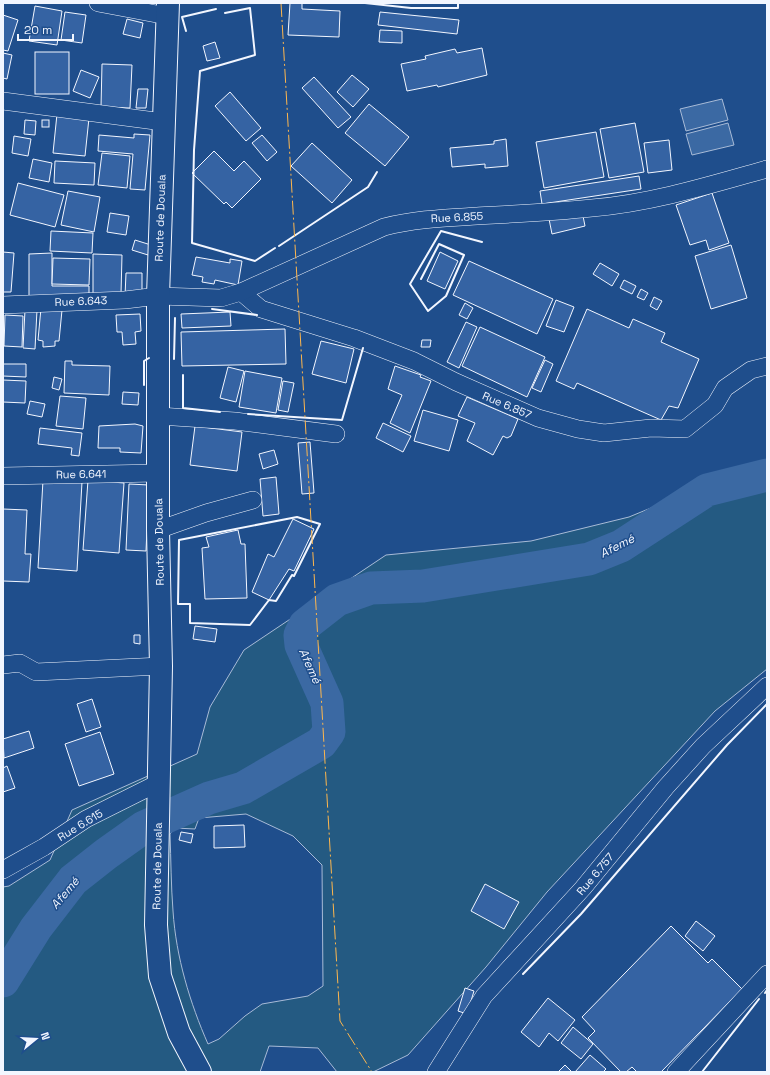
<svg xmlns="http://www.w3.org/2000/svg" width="770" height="1075" font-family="'Space Grotesk',sans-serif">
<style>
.green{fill:#245a82;stroke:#a8bbd7;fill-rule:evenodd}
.water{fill:#3b69a3;stroke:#a8bbd7}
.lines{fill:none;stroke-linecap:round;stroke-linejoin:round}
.river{stroke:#3b69a3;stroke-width:33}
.building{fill:#3563a3;stroke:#f2f6ff}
.street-casing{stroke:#f2f6ff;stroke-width:18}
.highway-casing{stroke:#f2f6ff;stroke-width:24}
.street{stroke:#1f4e8c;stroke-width:17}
.highway{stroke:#1f4e8c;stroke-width:22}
.wall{stroke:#f2f6ff;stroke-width:2}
.power{stroke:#ffb74d;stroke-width:1;stroke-dasharray:14 3 2 3;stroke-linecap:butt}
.labels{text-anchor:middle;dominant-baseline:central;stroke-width:3;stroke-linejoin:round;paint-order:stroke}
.street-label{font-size:11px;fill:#f2f6ff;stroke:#1f4e8c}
.water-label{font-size:12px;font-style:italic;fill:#f2f6ff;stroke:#1f4e8c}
</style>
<rect width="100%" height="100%" fill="#1f4e8c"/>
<path class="green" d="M767,466V669L715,711L547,892L486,967L408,1055L373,1072H337L318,1048L269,1046L260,1072H3V887L9,886L50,860L72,810L197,754L210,707L244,650L386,555L531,541L629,517L731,475ZM246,814L293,836L322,865L323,986L308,996L262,1004L245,1016L219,1039L208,1044C190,1003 176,957 173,911C171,886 171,860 170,834L175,828L195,829L199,818Z"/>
<g class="water">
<polygon points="722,99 728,120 686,131 680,109"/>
<polygon points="728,123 734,145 692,155 686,134"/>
</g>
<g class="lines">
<polyline class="river" points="3,981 36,928 73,880 106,854 144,827 209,798 243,788 321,743 329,732 327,703 301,645 300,635 305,625 337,600 371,588 423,586 589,559 621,546 707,490 767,475"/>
</g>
<g class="building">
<polygon points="290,3 302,3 302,9 340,11 339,37 288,35"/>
<polygon points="35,6 62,11 57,45 29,41"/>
<polygon points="65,12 86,15 82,43 61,40"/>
<polygon points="380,12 459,20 457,34 378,25"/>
<polygon points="3,15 18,20 8,51 3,50"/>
<polygon points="127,19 143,23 140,38 123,34"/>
<polygon points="380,30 402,31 402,43 379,42"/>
<polygon points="215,42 220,58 207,61 203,46"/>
<polygon points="482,48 487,75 438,87 437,85 407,91 401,64 426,59 425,56 455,49 457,53"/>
<rect x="35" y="52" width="34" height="42"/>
<polygon points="3,53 12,55 7,79 3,78"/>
<polygon points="102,64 132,65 130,108 101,107"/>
<polygon points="81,70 99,77 90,98 73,91"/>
<polygon points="352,75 369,89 353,107 337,92"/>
<polygon points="314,77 351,117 338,128 302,88"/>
<polygon points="138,89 148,89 146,108 136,108"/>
<polygon points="230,92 261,128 246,141 215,106"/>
<polygon points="369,104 409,137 385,166 345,133"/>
<polygon points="57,114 89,118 85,156 53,153"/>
<polygon points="25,120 36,121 35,135 24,134"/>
<rect x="42" y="120" width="7" height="7"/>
<polygon points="635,123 644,172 609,178 600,129"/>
<polygon points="596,132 604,177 544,188 536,142"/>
<polygon points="134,134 150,135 145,190 130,189 133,154 98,151 99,135 134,138"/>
<polygon points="262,135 277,152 267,161 252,143"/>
<polygon points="14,136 31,139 28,156 12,153"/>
<polygon points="506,139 508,166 485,168 485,164 452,167 450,148 494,144 494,141"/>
<polygon points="669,140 672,170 648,173 644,143"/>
<polygon points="312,143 352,180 332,203 291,166"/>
<polygon points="214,151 234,171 244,161 261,179 232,208 226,202 224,204 192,173"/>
<polygon points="102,153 130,156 127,188 98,185"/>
<polygon points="33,159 52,163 49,182 29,178"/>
<polygon points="55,161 95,163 94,185 54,183"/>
<polygon points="639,176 641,189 542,204 540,191"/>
<polygon points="18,183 64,195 55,227 10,215"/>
<polygon points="68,191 100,197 94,232 61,225"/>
<polygon points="712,193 729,243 709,250 706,240 690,245 676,205"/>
<polygon points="582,211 585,226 552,234 549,219"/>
<polygon points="110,213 129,216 126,235 107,232"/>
<polygon points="51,231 93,233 92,253 50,251"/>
<polygon points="135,240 151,245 148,255 132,250"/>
<polygon points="731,245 747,298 711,309 695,256"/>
<polygon points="3,252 14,253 11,292 3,292"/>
<polygon points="440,252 458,261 445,289 427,281"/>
<polygon points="52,253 52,286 89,286 89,300 29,300 29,254"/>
<polygon points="93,254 122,255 121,294 93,294"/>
<polygon points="196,257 230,263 230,259 242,261 238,285 215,280 214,284 202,282 203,277 192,275"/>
<polygon points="53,258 90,259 89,285 52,284"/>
<polygon points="469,261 553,299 537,334 453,295"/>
<polygon points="600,263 619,274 612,286 593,274"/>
<polygon points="126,273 142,273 142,297 125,296"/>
<polygon points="624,280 636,286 632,294 620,288"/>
<polygon points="641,289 648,293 644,300 637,297"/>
<polygon points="654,297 662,301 657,310 650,306"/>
<polygon points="556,300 574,307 564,332 546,326"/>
<polygon points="465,303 473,308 467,319 459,315"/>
<polygon points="41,308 62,310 59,341 55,341 55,346 43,347 43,341 38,340"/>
<polygon points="587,309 629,328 633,319 665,333 661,342 699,359 678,408 669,406 661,420 577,383 574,389 556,381"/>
<polygon points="25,310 37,310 35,349 23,348"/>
<polygon points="230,312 231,326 182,328 181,314"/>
<polygon points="140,314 141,331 135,332 136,344 123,345 122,332 117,332 116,315"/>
<polygon points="5,315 23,316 22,347 4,346"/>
<polygon points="466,322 477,327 459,368 447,362"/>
<polygon points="480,327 545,357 527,397 462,366"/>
<polygon points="285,329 286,364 182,366 181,332"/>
<polygon points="422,340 431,340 430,347 421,347"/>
<polygon points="321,341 354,349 346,383 312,374"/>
<polygon points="545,360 553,364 541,392 532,388"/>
<polygon points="65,361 72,361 72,365 110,366 109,395 64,393"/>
<polygon points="3,364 26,364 26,377 3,376"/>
<polygon points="395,366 421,375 420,377 431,381 410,433 390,423 402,395 388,389"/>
<polygon points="228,367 244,371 236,402 220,398"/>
<polygon points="245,371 282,378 276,413 239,407"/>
<polygon points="54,377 62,379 59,390 52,388"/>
<polygon points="3,380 26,381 25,403 3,402"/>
<polygon points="283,381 294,383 288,412 278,410"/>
<polygon points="123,392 139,393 138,405 122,404"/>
<polygon points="60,396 86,398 83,429 56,426"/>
<polygon points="467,397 518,419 511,436 507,438 503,436 493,455 467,441 475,423 458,416"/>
<polygon points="30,401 45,404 42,417 27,414"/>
<polygon points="423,410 458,420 449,451 414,441"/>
<polygon points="383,423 411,436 403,452 376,438"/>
<polygon points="135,424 143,426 141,453 120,452 120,448 98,448 99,426"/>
<polygon points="195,426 242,432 237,471 190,465"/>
<polygon points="40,428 82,433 79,456 71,455 72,448 38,444"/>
<polygon points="310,442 314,493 302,494 298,443"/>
<polygon points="274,450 278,464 263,469 259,454"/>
<polygon points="276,477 279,514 263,516 260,479"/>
<polygon points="43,480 82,482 77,571 38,568"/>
<polygon points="88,480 124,483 119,553 83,550"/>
<polygon points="129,484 149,485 146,551 126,550"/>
<polygon points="3,509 27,510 25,554 31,554 29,582 3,581"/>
<polygon points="293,519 314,529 294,571 289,569 269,600 252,592 268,554 274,557"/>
<polygon points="238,530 241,544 245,544 247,598 205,599 202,548 209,547 206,537"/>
<polygon points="195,626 217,629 215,642 193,639"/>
<polygon points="134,635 140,635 140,644 134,643"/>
<polygon points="92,699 101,727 86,732 77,704"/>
<polygon points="29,731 34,748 4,758 3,739"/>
<polygon points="100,732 114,774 79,786 65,744"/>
<polygon points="7,766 15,788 3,792 3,768"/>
<polygon points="244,825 245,847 214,848 214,826"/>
<polygon points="181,832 193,834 191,843 179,840"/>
<polygon points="485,884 519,902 504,929 471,911"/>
<polygon points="696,921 715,936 703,951 685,936"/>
<polygon points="671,926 708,963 712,959 742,989 661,1072 637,1072 632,1067 626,1072 621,1072 588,1038 595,1031 582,1017"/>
<polygon points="465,988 474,991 467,1014 458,1011"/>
<polygon points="548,998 575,1020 558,1041 549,1033 539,1047 521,1032"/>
<polygon points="573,1027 593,1044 581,1059 561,1043"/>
<polygon points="590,1055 606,1069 603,1072 575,1072"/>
<polygon points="565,1065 572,1072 558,1072"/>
</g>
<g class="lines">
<g class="street-casing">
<g id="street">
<polyline points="98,3 167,16"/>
<polyline points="3,101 163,122"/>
<polyline points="241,292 261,309 354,338 414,361 456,382 538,418 578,429 604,433 651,428 685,429 715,405 725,388 751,370 767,366"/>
<path d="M3,305L125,300L158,296L221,298L241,292L384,227C415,219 445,218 477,216C515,214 554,212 592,208C652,203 710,185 767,169"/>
<polyline points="159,416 235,421 336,434"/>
<polyline points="3,476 158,473"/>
<polyline points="158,530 206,513 253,500"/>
<polyline points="3,665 20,663 36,672 161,666"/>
<polyline points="3,870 44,847 86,819 158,783"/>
<polyline points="436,1072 484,996 583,888 666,787 703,746 767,686"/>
<polyline points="676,1072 767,974"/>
</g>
</g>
<g class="highway-casing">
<polyline id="highway" points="168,3 158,296 158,530 161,666 156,925 160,976 179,1033 200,1072"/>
</g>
<use href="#street" class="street"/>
<use href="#highway" class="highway"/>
<g class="wall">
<polyline points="365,3 411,8 458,8 458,3"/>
<polyline points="225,13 250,8 255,55 200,71 194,150 192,243 255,261 275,248"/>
<polyline points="186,31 182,17 216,9"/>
<polyline points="279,246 368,187 377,172"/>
<polyline points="421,279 439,244 464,255 446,296 428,311 410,284 441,231 482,242"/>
<polyline points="212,309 257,315"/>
<polyline points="174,359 175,318"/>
<polyline points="183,375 183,408 220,412"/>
<polyline points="144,385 144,361 149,358"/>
<polyline points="248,414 342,420 363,348"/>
<polygon points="297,517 320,524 294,576 292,575 276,601 269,600 250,625 190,623 190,604 178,604 179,540"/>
<polyline points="523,974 581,914 727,745 767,704"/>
<polyline points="765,993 767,990"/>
<polyline points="702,1072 759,999"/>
</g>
<polyline class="power" points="281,3 340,1021 372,1072"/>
</g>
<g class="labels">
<g class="street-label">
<text transform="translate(457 217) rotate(-3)">Rue 6.855</text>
<text transform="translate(160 218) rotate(-88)">Route de Douala</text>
<text transform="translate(81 301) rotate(-2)">Rue 6.643</text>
<text transform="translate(507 405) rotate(23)">Rue 6.857</text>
<text transform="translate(81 474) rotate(-1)">Rue 6.641</text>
<text transform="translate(159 542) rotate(-91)">Route de Douala</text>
<text transform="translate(80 825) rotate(-31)">Rue 6.615</text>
<text transform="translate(157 866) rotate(-89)">Route de Douala</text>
<text transform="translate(595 874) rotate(-50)">Rue 6.757</text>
</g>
<g class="water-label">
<text transform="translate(617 546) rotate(-27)">Afemé</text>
<text transform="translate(310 666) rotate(66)">Afemé</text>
<text transform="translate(65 893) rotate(-50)">Afemé</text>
</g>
</g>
<rect width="770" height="1075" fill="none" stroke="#f2f6ff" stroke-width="8"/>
<g transform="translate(36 1039) rotate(72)" stroke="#1f4e8c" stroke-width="3" paint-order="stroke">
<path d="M0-3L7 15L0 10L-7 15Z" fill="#f2f6ff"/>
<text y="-6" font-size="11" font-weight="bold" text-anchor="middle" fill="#f2f6ff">N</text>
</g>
<path d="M18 34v6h55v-6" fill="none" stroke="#f2f6ff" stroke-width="2"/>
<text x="24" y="34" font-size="12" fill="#f2f6ff" stroke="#1f4e8c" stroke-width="3" paint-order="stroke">20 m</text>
</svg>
